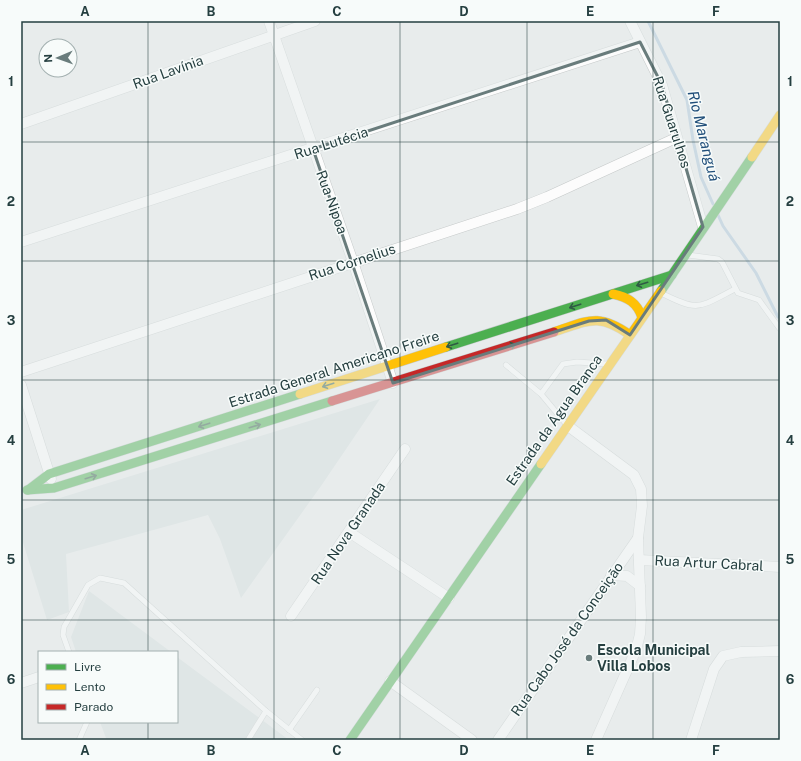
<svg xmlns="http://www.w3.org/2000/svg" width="801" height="761" font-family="'Public Sans',sans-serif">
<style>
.built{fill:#d6dddd}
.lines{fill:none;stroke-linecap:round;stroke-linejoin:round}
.stream{stroke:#abc3d8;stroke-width:3}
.lane-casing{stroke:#c5c9c9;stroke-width:6}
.street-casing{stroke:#c5c9c9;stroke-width:11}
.fast-casing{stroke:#c2c8c8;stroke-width:10}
.slow-casing{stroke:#c2c8c8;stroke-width:10}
.jam-casing{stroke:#c2c8c8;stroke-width:10}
.lane{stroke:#fcfcfc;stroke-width:5}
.street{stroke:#fcfcfc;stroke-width:10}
.fast{stroke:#4caf50;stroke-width:9}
.slow{stroke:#ffc107;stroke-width:9}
.jam{stroke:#c62828;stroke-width:9}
.oneway{stroke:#2f5b44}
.marked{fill:none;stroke:#697c7c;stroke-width:3;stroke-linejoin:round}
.grid{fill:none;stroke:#253f40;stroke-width:1;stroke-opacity:0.55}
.poi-dot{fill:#697c7c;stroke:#f7fbfa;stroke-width:1.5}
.labels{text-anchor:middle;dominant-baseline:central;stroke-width:3;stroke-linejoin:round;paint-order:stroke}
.street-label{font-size:14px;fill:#253f40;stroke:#f7fbfa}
.poi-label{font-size:14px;font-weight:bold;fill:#253f40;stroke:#f7fbfa;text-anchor:start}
.water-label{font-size:15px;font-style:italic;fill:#214f7a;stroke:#f7fbfa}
.neatline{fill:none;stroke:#253f40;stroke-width:1.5}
.grid-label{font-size:13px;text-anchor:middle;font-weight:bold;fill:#253f40}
</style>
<rect width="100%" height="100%" fill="#e8ecec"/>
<g class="built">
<polygon points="380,399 321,486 241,598 220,539 208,515 66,554 69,612 47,620 21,536 21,510"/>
<polygon points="89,591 171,652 76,652 71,637"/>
<polygon points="177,657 289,740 104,740 106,738 100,722 177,722"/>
</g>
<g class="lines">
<g class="stream">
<polyline points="648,21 687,100 693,140 701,177 713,204"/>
<polyline points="718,215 723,226 756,273 778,317"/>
</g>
<g class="lane-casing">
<g id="lane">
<polyline points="688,255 718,259 722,262 738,293 759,300 780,329"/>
<path d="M661,293C699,312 698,308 735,289"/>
<polyline points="506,365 541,394"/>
<polyline points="566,424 541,394 563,364 577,362 607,364"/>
<polyline points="69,652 63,635 64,627 88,585 100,578 124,583 266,711 302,740"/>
<polyline points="289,730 317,690"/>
<polyline points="79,740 87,722"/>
<polyline points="248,740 266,711"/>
</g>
</g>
<g class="street-casing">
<g id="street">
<polyline points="269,21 353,262 393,383"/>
<polyline points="630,21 662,85 703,227"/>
<polyline points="21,124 315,21"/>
<polyline points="21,242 640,42"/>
<polyline points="21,372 517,209 547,197 676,138"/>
<polyline points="21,385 51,479"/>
<polyline points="568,426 634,475 641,489 642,506 638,538 641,617 640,634 636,650 596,740"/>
<polyline points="349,532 449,598"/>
<polyline points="639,560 780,567"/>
<polyline points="611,575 627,576 640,586"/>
<polyline points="291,616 405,449"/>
<polyline points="390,681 472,740"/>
<polyline points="21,683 39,677"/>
<polyline points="498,740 638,538"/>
<polyline points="691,740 714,669 723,656 741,652 780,651"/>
</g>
</g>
<g class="fast-casing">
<g id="fast">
<polyline points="661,291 752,157"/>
<polyline points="446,347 672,275"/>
<polyline points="27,490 54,488 332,401"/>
<polyline points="28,490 49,474 300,394"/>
<polyline points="350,740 541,464"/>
</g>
</g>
<g class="slow-casing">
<g id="slow">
<polyline points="752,157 780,115"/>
<path d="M613,294C628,297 637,303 642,317"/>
<path d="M554,332C588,321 598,312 630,335"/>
<polyline points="300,394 446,347"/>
<polyline points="541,464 661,291"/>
</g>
</g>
<g class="jam-casing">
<polyline id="jam" points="332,401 554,332"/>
</g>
<use href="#lane" class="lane"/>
<use href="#street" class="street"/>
<use href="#fast" class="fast"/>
<use href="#slow" class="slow"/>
<use href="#jam" class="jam"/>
</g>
<defs><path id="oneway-shaft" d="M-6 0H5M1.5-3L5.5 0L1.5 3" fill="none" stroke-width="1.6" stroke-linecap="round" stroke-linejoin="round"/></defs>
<g class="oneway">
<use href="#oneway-shaft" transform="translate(642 284) rotate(163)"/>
<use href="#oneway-shaft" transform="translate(575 306) rotate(162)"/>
<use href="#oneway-shaft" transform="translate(452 345) rotate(162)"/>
<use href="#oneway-shaft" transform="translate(510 346) rotate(-18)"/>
<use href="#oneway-shaft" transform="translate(328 385) rotate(162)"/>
<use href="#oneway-shaft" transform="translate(204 425) rotate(162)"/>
<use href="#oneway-shaft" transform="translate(255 426) rotate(-17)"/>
<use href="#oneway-shaft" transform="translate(91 477) rotate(-17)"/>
</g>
<path d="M0 0H801V761H0ZM640,42L662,85L703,227L630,335L606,320L589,321L393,383L313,149Z" fill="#e8ecec" fill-opacity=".55" fill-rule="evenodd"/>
<path class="marked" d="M640,42L662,85L703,227L630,335L606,320L589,321L393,383L313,149Z"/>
<path class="grid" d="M148,21V652M274,21V740M400,21V740M527,21V740M653,21V740M21,142H780M21,261H780M21,380H780M21,500H780M21,620H780M148,722V740"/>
<circle class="poi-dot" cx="589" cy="658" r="4"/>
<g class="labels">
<g class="street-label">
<text transform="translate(168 72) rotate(-20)">Rua Lavínia</text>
<text transform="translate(672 122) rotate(72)">Rua Guarulhos</text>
<text transform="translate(331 143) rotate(-18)">Rua Lutécia</text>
<text transform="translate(332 202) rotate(70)">Rua Nipoa</text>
<text transform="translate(352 262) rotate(-18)">Rua Cornelius</text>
<text transform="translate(334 369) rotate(-18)">Estrada General Americano Freire</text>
<text transform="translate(554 420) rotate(-55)">Estrada da Água Branca</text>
<text transform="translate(348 533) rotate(-56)">Rua Nova Granada</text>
<text transform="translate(709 563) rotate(3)">Rua Artur Cabral</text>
<text transform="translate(567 639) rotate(-55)">Rua Cabo José da Conceição</text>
</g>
<g class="poi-label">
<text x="597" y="650">Escola Municipal<tspan x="597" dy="16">Villa Lobos</tspan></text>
</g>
<g class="water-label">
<text transform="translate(704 136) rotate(76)">Rio Maranguá</text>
</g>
</g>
<rect width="801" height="761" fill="none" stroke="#f7fbfa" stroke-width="44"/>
<rect x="38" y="651" width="140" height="72" fill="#f7fbfa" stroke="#a3b0b0"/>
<rect x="46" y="664" width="20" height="6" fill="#4caf50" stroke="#a3b0b0"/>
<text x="74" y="671" font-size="12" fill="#253f40">Livre</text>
<rect x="46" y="684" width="20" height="6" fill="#ffc107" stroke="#a3b0b0"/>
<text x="74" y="691" font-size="12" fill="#253f40">Lento</text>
<rect x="46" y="704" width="20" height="6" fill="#c62828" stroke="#a3b0b0"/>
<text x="74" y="711" font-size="12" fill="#253f40">Parado</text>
<g transform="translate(58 58) rotate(268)"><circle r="19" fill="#f7fbfa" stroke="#a3b0b0"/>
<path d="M0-3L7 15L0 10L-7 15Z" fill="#697c7c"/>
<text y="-6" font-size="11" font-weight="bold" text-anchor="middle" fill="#253f40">N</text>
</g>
<rect x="22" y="22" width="757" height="717" class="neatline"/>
<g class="grid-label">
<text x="85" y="16">A</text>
<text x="211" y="16">B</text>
<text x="337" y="16">C</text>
<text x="464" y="16">D</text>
<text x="590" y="16">E</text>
<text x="716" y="16">F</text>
<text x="11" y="86">1</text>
<text x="790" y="86">1</text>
<text x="11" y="206">2</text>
<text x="790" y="206">2</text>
<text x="11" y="325">3</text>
<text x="790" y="325">3</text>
<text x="11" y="445">4</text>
<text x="790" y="445">4</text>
<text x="11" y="564">5</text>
<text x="790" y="564">5</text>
<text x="11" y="684">6</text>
<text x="790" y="684">6</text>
<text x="85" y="755">A</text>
<text x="211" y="755">B</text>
<text x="337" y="755">C</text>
<text x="464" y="755">D</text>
<text x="590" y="755">E</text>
<text x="716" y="755">F</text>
</g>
</svg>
